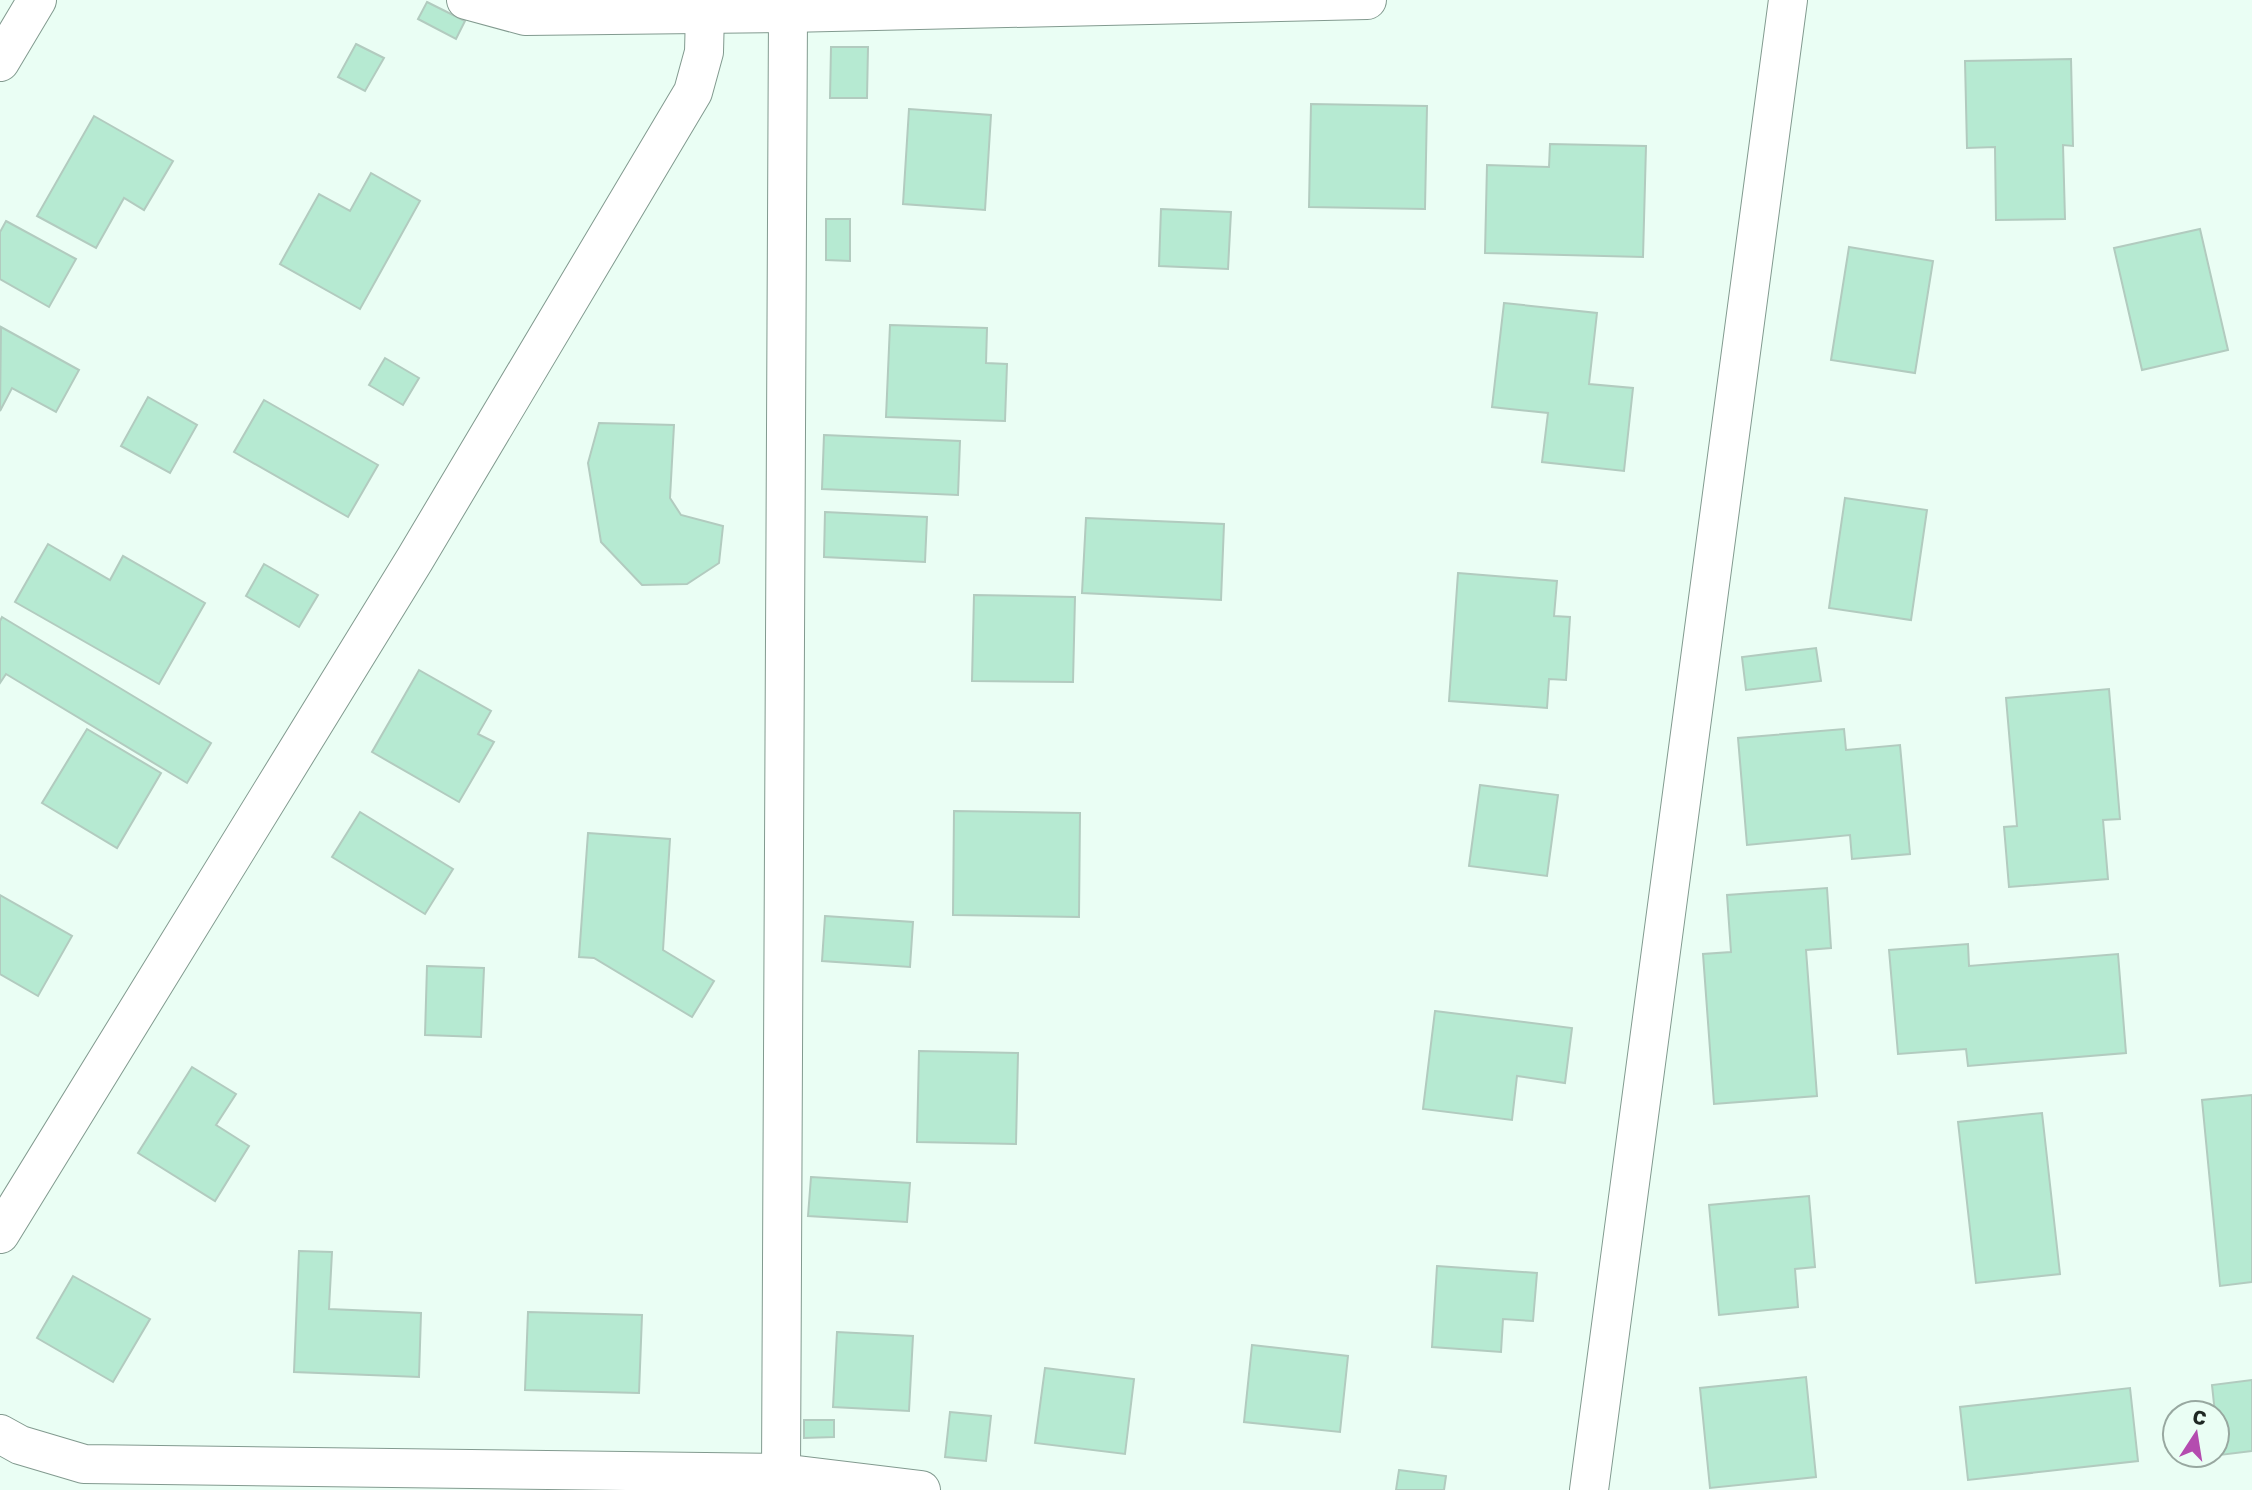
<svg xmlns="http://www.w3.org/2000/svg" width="2252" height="1490" font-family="'Golos Text',sans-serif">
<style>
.building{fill:#b6ead2;stroke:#b2cbbf;stroke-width:2}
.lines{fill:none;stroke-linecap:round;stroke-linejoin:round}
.street-casing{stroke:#829a8f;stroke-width:40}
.street{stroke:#fff;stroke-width:38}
</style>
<rect width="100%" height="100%" fill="#eafef4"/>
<g class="building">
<polygon points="427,2 465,21 456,39 418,19"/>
<polygon points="356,44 384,58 365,91 338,77"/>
<polygon points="831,47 868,47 867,98 830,98"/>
<polygon points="2071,59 2073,146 2063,145 2065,219 1996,220 1995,147 1967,148 1965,61"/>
<polygon points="1311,104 1427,106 1425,209 1309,207"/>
<polygon points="909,109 991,115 985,210 903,204"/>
<polygon points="94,116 173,161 144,210 124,198 96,248 37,216"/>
<polygon points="1550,144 1646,146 1643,257 1485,253 1487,165 1549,167"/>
<polygon points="371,173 420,201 360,309 280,264 319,194 350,211"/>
<polygon points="1161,209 1231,212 1228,269 1159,266"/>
<polygon points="826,219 850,219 850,261 826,260"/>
<polygon points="6,221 76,259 49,307 0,279 0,232"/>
<polygon points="2200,229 2228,350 2142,370 2114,248"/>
<polygon points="1849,247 1933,261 1915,373 1831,360"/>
<polygon points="1504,303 1597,313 1589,384 1633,388 1624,471 1542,462 1548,413 1492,407"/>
<polygon points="890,325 987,328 986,363 1007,364 1005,421 886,417"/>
<polygon points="1,327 79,370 56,412 12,388 0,411"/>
<polygon points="385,358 419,378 403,405 369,385"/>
<polygon points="148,397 197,425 170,473 121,446"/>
<polygon points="264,400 378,465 348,517 234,452"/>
<polygon points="599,423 674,425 670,498 681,515 723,526 719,563 687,584 642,585 601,542 588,463"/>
<polygon points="824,435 960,441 958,495 822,489"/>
<polygon points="1845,498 1927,510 1911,620 1829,608"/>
<polygon points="825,512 927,517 925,562 824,557"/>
<polygon points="1086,518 1224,524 1221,600 1082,593"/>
<polygon points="48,544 110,580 123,556 205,603 159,684 15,602"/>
<polygon points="264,564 318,595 299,627 246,596"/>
<polygon points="1458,573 1557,581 1554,616 1570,617 1566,680 1549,679 1547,708 1449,701"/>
<polygon points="974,595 1075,597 1073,682 972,681"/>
<polygon points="2,617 211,743 187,783 6,674 0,683 0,621"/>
<polygon points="1816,648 1821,681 1746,690 1742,657"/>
<polygon points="419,670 491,711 478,734 494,742 459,802 372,752"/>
<polygon points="2109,689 2120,819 2103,820 2108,879 2009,887 2004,827 2017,826 2006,698"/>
<polygon points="87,729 161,773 117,848 42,803"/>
<polygon points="1844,729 1846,750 1900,745 1910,854 1852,859 1850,835 1747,845 1738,738"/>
<polygon points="1480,785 1558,795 1547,876 1469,866"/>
<polygon points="954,811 1080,813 1079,917 953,915"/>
<polygon points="360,812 453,869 425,914 332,857"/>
<polygon points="588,833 670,839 663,950 714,981 692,1017 594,958 579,957"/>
<polygon points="1827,888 1831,948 1806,950 1817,1096 1714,1104 1703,954 1731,952 1727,895"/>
<polygon points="0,895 72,936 38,996 0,974"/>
<polygon points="825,916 913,922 910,967 822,961"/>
<polygon points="1968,944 1969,966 2118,954 2126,1053 1968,1066 1966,1049 1898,1054 1889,950"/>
<polygon points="427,966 484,968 481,1037 425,1035"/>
<polygon points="1435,1011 1572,1028 1565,1083 1517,1076 1512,1120 1423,1109"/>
<polygon points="919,1051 1018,1053 1016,1144 917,1142"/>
<polygon points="192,1067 236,1094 216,1125 249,1146 215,1201 138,1153"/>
<polygon points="2252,1095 2252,1282 2220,1286 2202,1100"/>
<polygon points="2042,1113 2060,1274 1976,1283 1958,1122"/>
<polygon points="811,1177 910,1183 907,1222 808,1216"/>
<polygon points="1809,1196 1815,1267 1795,1269 1798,1307 1719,1315 1709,1205"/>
<polygon points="299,1251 332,1252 329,1309 421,1313 419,1377 294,1372"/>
<polygon points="1437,1266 1537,1273 1533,1321 1503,1319 1501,1352 1432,1347"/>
<polygon points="73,1276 150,1319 113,1382 37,1338"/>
<polygon points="528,1312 642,1315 639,1393 525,1390"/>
<polygon points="837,1332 913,1336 909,1411 833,1407"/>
<polygon points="1252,1345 1348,1356 1340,1432 1244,1422"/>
<polygon points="1045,1368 1134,1379 1125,1454 1035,1443"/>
<polygon points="1806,1377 1816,1477 1710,1488 1700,1388"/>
<polygon points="2252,1380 2252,1451 2220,1455 2217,1413 2215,1413 2212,1385"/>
<polygon points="2130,1388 2138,1461 1968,1480 1960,1407"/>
<polygon points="950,1412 991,1416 986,1461 945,1457"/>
<polygon points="804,1420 834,1420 834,1437 804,1438"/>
<polygon points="1399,1470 1446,1476 1444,1490 1396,1490"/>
</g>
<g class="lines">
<g class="street-casing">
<g id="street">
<polyline points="466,0 525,16 788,13 1367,0"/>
<polyline points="0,62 37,0"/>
<polyline points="0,1234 415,559 693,92 704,52 705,13"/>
<polyline points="0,1434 20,1445 84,1464 781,1473 921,1490"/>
<polyline points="781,1473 788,13"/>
<polyline points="1589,1490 1788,0"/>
</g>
</g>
<use href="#street" class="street"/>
</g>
<g transform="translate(2196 1434) rotate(12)"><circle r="33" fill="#eafef4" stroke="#98a8a0" stroke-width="2"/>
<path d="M0-5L12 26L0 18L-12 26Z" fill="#b44caf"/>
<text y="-10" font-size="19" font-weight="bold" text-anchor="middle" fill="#1e2823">С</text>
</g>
</svg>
